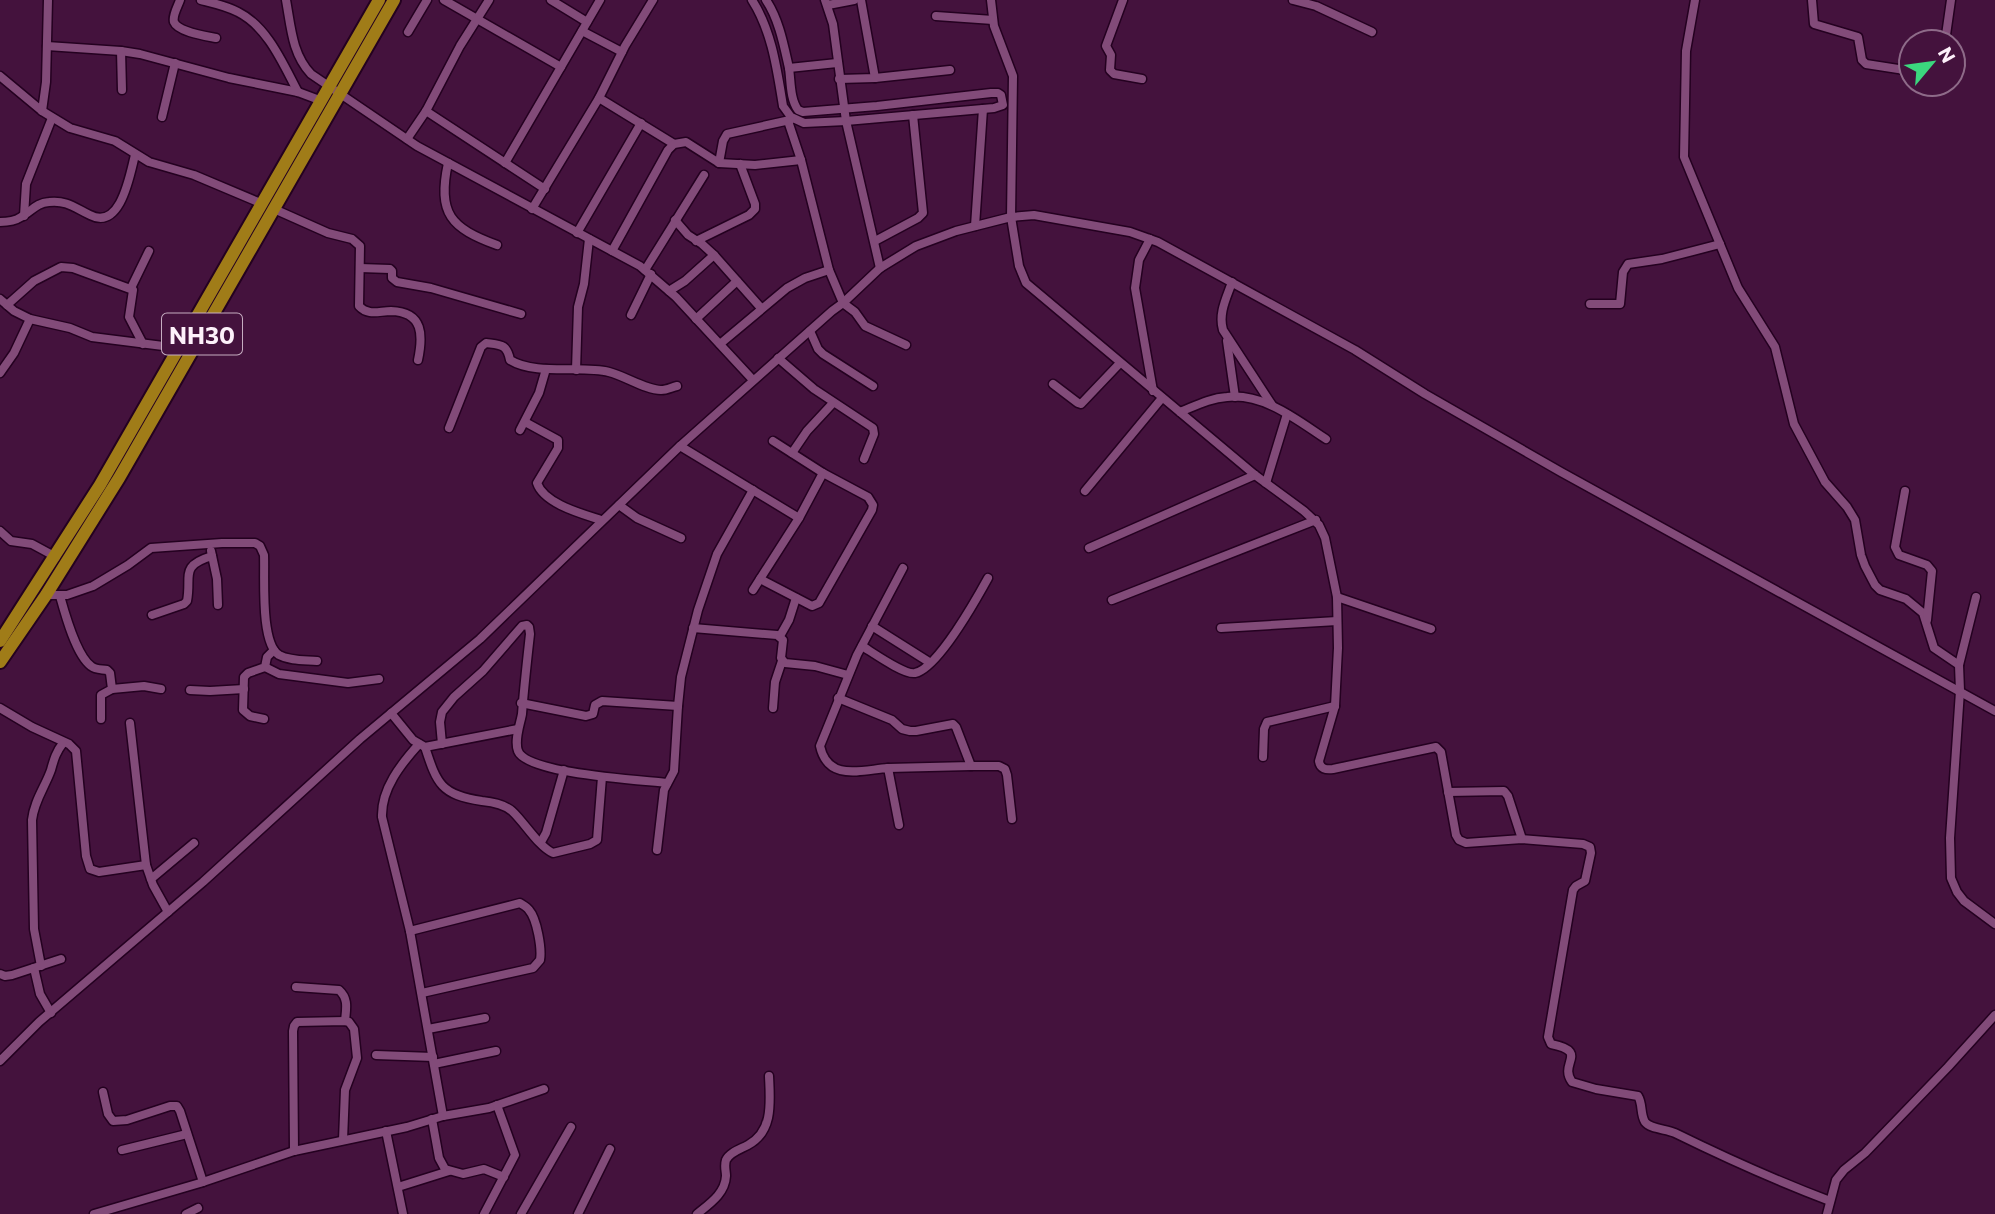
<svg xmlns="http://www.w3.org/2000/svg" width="1995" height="1214" font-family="Commissioner,sans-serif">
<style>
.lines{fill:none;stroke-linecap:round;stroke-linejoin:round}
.minor-casing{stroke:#240120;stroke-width:11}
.trunk-casing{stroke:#240120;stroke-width:16}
.minor{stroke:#824b79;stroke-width:8}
.trunk{stroke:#a07c18;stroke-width:12}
.labels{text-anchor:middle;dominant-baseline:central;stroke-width:5;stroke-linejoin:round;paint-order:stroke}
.shield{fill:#44123d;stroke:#c6adc1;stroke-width:2}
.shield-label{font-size:24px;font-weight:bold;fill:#fdf0fa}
</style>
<rect width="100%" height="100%" fill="#44123d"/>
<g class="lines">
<g class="minor-casing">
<g id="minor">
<path d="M180,0C178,6 172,16 174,22C178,32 206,36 216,38"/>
<path d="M201,0C213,3 227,6 238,12C268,27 283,64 298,92"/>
<path d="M286,0C291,27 292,54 311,74L417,146L640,266L676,297L753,380"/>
<polyline points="444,0 561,67"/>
<polyline points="551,0 587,22"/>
<path d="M752,0C772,31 777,70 783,106L791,117L804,123L846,121L994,108L1003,105L1001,95L998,93H991L877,106L803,112L798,110C790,99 791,82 789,68C784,46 779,19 766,0"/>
<polyline points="825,0 833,24 846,121 880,268"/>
<polyline points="861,0 875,78"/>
<path d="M991,0L994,26L1013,76L1011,217L1019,266L1026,283L1255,475L1304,511L1319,525L1325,538L1337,597L1338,648L1335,706L1319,761C1320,769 1326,770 1333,769L1436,747L1441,752L1456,835L1459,840L1466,843L1522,839L1583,844L1590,847L1591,853L1585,881L1576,886L1573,890L1548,1037L1551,1044C1590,1052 1558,1063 1572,1082L1596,1089L1638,1096C1643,1104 1640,1114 1645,1122C1650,1129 1667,1129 1675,1133C1726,1158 1777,1181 1830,1201"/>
<polyline points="1123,0 1106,46 1111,55 1110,70 1114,74 1142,79"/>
<polyline points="1293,0 1316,6 1372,32"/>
<polyline points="1695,0 1686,51 1684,157 1738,288 1775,347 1794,424 1825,482 1847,507 1855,520 1861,555 1865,566 1875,585 1880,590 1906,599 1923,613 1934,648 1959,665 1960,691 1950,838 1951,878 1957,892 1964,901 1995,924"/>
<polyline points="1812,0 1814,24 1858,37 1862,60 1866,64 1911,71"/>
<polyline points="828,5 854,0"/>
<polyline points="936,16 993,20"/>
<polyline points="582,31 622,52"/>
<polyline points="408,32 427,0"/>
<polyline points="1945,42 1951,0"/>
<polyline points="47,46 121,51 140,54 229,78 298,92 322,101"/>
<polyline points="121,51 122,90"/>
<polyline points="789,68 837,63"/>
<polyline points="0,76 42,111 70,128 115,141 149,162 194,175 263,204"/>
<polyline points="839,79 875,78 950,70"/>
<polyline points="599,98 674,144"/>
<polyline points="42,111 46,82 48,0"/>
<polyline points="426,111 545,189"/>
<polyline points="162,117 175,63"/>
<polyline points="788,121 801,160 829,270 843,303 855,312 865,326 906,345"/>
<polyline points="407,139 426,111 460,46 489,0"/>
<path d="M448,163C437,214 451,228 497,245"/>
<polyline points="505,163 600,0"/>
<polyline points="719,163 723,141 727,134 790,120"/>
<path d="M274,209L328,233L352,239L360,246L359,306C368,316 379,311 391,311C424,312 423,336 418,360"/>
<polyline points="532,209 599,98 625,46 653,0"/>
<polyline points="24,216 26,184 52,118"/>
<polyline points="675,220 688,235 702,244 714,255 761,308"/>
<path d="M0,222C7,222 15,221 21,217C32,211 36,203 49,202C67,200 75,208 90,215C121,231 130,174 135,155"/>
<polyline points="975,226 983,109"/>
<polyline points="577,233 641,123"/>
<polyline points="1150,239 1139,260 1135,288 1153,391"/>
<polyline points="696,241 749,215 755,209 755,204 740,164"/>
<polyline points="875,241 918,218 923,213 913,115"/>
<polyline points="612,251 668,150 674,144 686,142 719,163 755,165 801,160"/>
<polyline points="360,268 390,269 392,271 392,278 397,282 431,288 521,314"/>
<polyline points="645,270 704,175"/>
<path d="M1232,282C1227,297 1218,313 1223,330L1272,405"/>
<polyline points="131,288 149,251"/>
<polyline points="669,291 685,281 714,255"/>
<polyline points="0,299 14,311 30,319 70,328 92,337 179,348"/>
<polyline points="1590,304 1620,304 1623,272 1628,264 1662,259 1720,244"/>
<polyline points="7,305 34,281 61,267 73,268 133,290 129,317 143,344"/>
<polyline points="631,315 651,274"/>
<polyline points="696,319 737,281"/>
<polyline points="810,331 818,349 823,354 873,386"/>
<polyline points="1227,341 1235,397"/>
<polyline points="720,344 787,288 805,278 829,270"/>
<polyline points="778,358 814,389 873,428 874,434 864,459"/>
<polyline points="576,370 578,307 584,284 589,239"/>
<polyline points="0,373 14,353 30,319"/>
<polyline points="1053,384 1078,403 1081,404 1120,363"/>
<path d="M1180,412C1195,406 1210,398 1227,397C1264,393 1297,420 1326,439"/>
<path d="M525,422L558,440V448L537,483C544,504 583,514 601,520"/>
<path d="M449,428L481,347L486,343C501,345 507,344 510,360C536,376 581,365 609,372C625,376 646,390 661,390C667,390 672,387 677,386"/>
<polyline points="520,430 539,393 546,369"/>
<polyline points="680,446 799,518"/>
<polyline points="792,453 807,431 833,403"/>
<polyline points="1266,483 1287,414"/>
<polyline points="1085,491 1162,398"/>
<polyline points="1905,491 1895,547 1899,555 1927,565 1932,571 1927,620"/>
<polyline points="619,505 637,518 681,538"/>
<polyline points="0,531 11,541 32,544 56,557"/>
<polyline points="1089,548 1255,475"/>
<polyline points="211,551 217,579 218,605"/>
<polyline points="760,579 812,606 819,603 872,510 873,505 868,497 823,473 773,441"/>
<polyline points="753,590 799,518 823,473"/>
<path d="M46,595H67L93,586L128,565L151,548L222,543H255L260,546L264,555C265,577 260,643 279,655C290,661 304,660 317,661"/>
<path d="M60,596C65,614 76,655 91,666C96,670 101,669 107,670L110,673L112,689L101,695V719"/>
<polyline points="1337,597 1431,629"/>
<polyline points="1112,600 1316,520"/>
<path d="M152,615L184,604L187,601C192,576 179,566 212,556"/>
<polyline points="872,626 929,662"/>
<polyline points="693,628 777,635 783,640 781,658 785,663 815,666 848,675"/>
<polyline points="1221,628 1337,621"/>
<polyline points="780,636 789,620 796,598"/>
<path d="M862,646C872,652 904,675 915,673C938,668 977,598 988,578"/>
<polyline points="1959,665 1976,597"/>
<polyline points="265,667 279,674 348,683 379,679"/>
<polyline points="112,689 144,686 161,689"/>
<polyline points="190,690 210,691 244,689"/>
<polyline points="838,698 892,720 902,729 910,731 916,731 953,724 956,727 971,766 888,768"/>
<polyline points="521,703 586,716 593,714 595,705 602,701 678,706"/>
<polyline points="0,708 32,727 69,744 76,751 86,856 90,869 99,872 146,865"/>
<polyline points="773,708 775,682 782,661"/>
<polyline points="391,713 413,740 425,747 518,729"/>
<polyline points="264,719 250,716 243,710 244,677 248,673 265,667 267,657 274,650"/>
<polyline points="130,723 146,865 153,885 168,912"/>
<path d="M419,744C401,764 381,789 382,817L410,931L443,1116"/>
<path d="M442,744L440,722L442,712L454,697L483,671L522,626L527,625L529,627L530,634C527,661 524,687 522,714C520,725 514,740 518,751C527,774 642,780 667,783"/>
<path d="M425,747C437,784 441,795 482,801C492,802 504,804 512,811C525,823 538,846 553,853L590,844L597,840L602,777"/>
<polyline points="1263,757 1264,729 1267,722 1335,706"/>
<polyline points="971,766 999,766 1005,769 1007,775 1012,819"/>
<polyline points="1448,792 1504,791 1508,796 1522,839"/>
<path d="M899,825L888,768C861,770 828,782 820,746L857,655L903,568"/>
<polyline points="541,842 546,833 564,770"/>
<polyline points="657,850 664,790 674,771 678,706 681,677 698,610 717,554 753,490"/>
<polyline points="151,879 194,843"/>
<path d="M410,931L520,903C523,905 527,907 529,910C537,919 542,949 540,960L533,968L422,993"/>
<path d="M41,966L34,929L32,820C34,801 45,787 51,770C54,759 56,752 63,743"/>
<polyline points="34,968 40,994 51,1013"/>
<polyline points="0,974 5,976 12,975 61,959"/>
<path d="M296,987L339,990C349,999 346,1009 345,1021"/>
<polyline points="428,1029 485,1018"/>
<polyline points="376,1055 433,1057"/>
<polyline points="0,1061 39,1022 203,882 360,739 480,639 680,446 832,311 843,303 880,268 916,246 956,231 1011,217 1034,215 1130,232 1158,242 1355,350 1425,394 1561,472 1995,711"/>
<polyline points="434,1064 496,1051"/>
<polyline points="103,1092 108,1114 113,1121 127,1120 170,1106 177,1106 180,1111 203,1182"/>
<polyline points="432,1119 439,1158 445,1169 463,1174 484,1169 504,1177"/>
<polyline points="386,1131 403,1214"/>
<polyline points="122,1150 187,1134"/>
<polyline points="294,1151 293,1031 294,1026 297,1022 345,1021 349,1022 354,1029 357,1058 345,1090 343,1140"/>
<polyline points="398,1187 449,1171"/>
<polyline points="94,1214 200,1183 294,1151 407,1127 443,1116 489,1108 544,1089"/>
<polyline points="186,1214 198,1208"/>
<polyline points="484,1214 515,1155 497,1105"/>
<polyline points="521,1214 571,1127"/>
<polyline points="578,1214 610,1149"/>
<path d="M697,1214C709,1204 725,1194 726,1176C726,1171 724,1166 726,1160C730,1152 741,1149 748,1145C774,1131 770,1101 769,1076"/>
<polyline points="1827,1214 1836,1180 1844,1170 1865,1153 1948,1067 1995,1015"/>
</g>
</g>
<g class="trunk-casing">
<g id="trunk">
<polyline points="0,641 100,485 379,0"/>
<polyline points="0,662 46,595 119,478 394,0"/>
</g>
</g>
<use href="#minor" class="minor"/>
<use href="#trunk" class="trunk"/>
</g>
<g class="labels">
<rect class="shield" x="162" y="313.5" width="80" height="41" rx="5"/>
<g class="shield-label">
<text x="202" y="334">NH30</text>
</g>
</g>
<g transform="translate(1932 63) rotate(61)"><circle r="33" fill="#44123d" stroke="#8e6b89" stroke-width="2"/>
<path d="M0-5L12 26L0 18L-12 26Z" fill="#3bd77e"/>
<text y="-10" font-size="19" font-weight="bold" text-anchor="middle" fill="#fdf0fa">N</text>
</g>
</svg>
